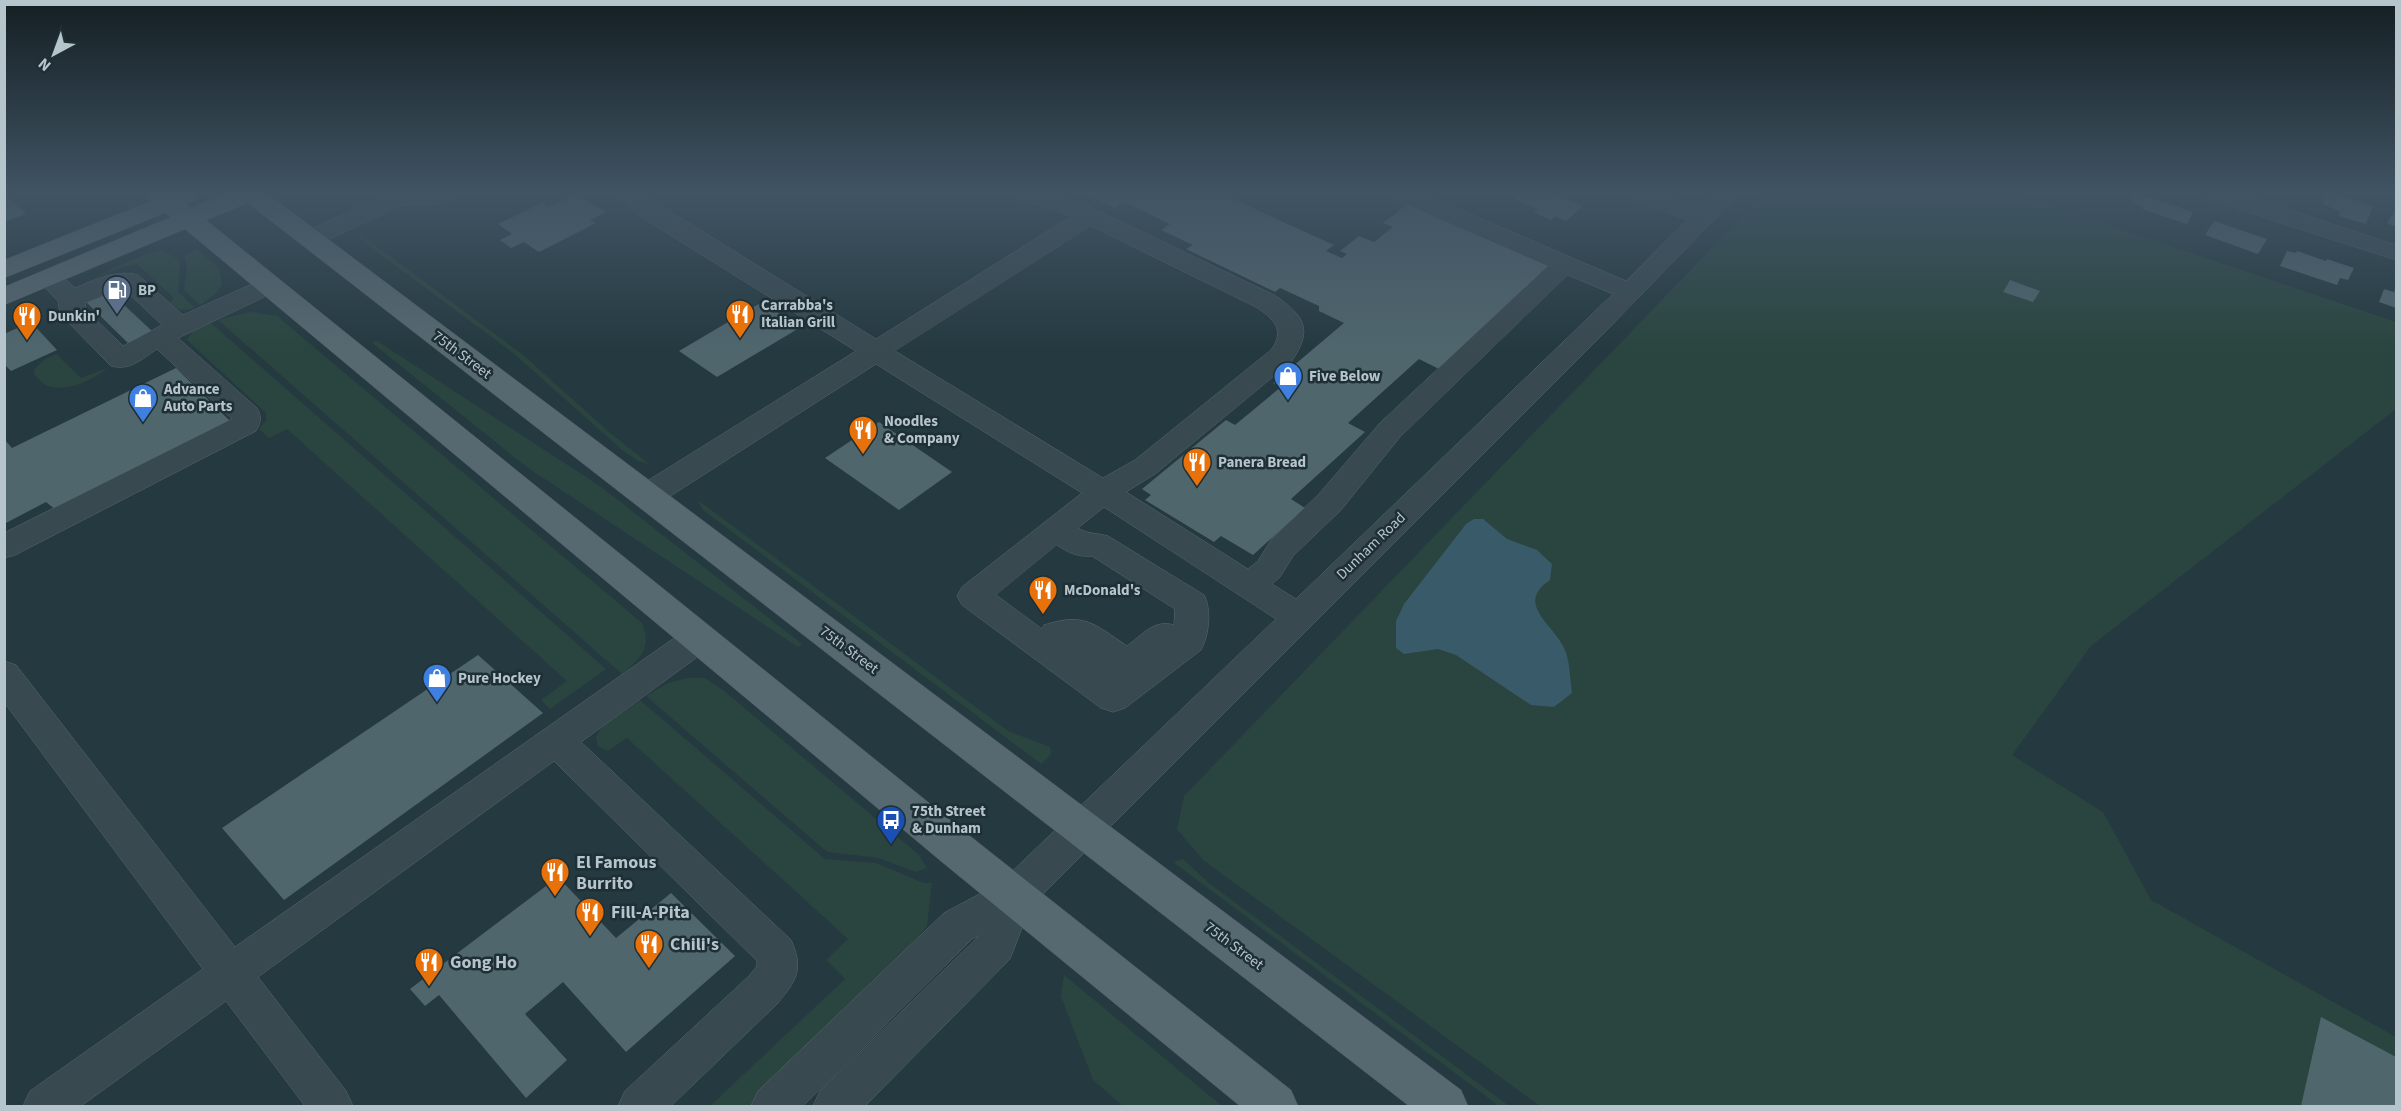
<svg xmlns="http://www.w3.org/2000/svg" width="2401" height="1111" font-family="'Source Sans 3',sans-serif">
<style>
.green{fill:#2a453f}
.water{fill:#395a68}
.building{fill:#50666d}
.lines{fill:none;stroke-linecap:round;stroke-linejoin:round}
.minor-casing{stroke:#57676e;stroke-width:1}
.major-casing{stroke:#46565c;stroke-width:1}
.minor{fill:#394950;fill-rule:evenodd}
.major{fill:#576970;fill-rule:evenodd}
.labels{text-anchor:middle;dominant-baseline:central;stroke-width:5;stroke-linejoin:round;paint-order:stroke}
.poi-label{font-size:15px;font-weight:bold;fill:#b6c4cb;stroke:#1e2f35;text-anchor:start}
.street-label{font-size:15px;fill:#b6c4cb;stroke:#1e2f35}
.near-poi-label{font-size:18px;font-weight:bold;fill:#b6c4cb;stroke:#1e2f35;text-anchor:start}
</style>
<rect width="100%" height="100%" fill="#253940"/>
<g class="green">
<polygon points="1764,194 2015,194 2396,322 2396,409 2091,646 2012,755 2103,812 2151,900 2396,1037 2396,1106 1540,1106 1203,860 1177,829 1184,796"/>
<polygon points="360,234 523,355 608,431 649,464 638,461 621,449 512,352 361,240"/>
<polygon points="196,249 219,268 222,285 214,295 200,305 184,290 187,267 184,256"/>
<path d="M161,250L180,260L178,292L195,308C183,311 178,311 170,302L174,298L137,264L122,267L85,282C110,271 134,256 161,250Z"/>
<path d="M250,312L277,316L642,623C652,648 641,658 622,674L218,320Z"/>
<polygon points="211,323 606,669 550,709 541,700 567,681 287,429 269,438 259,429 266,420 266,413 187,340 192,332"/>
<polygon points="377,341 600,486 802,644 798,647 528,468 372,343"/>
<path d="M56,354L81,378L107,368C94,380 62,395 44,384C41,382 37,377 34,374L35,369L45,359Z"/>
<polygon points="698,500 1008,731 1050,747 1051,754 1041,764 703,510"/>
<polygon points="687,678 705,678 723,690 919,855 927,868 915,872 879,858 827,852 646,696 668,683"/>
<polygon points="640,700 825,859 876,863 924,883 932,883 927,926 905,956 751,1106 710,1106 845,979 826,960 848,939 627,738 608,751 598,746 596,737 602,727"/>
<polygon points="1183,859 1209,883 1509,1106 1499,1106 1173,862"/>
<polygon points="1064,975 1222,1106 1123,1106 1093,1080 1061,996"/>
</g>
<path class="water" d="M1474,519H1483L1507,539L1537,550L1552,564L1550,580C1516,603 1550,622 1563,646C1570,658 1570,679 1572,693L1554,707L1531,705L1456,655L1438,649L1404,654L1396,648V621L1404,604L1466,524Z"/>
<g class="building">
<polygon points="4,194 6,194 26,214 4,222"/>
<polygon points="575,194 606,212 590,220 596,223 539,252 524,242 511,248 500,240 512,234 498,224 542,203 548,207"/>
<polygon points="1087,194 1228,194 1226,196 1334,245 1326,251 1342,258 1347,254 1340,251 1359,236 1374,242 1393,227 1383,223 1409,203 1556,266 1441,370 1419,359 1348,423 1365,432 1291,499 1305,508 1253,555 1221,536 1214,542 1145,500 1151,495 1142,489 1226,420 1235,425 1281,387 1273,383 1344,323 1319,311 1319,306 1280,288 1275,292 1186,249 1193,245 1161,230 1170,224 1124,202 1115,208"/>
<polygon points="1520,194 1553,194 1583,206 1566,221 1555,216 1552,220 1534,213 1538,209 1514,199"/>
<polygon points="2136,194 2140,194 2193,212 2187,224 2142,209 2143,206 2131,202"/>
<polygon points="2326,194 2336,194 2373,206 2366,224 2339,216 2340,212 2322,203"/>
<polygon points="2395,210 2396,210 2396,227 2387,223"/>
<polygon points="2214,221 2267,239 2258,254 2205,235"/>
<polygon points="2287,251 2296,253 2297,251 2326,261 2327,259 2354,268 2348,280 2340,278 2337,285 2280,266"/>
<polygon points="2010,280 2040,291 2033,302 2003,292"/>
<polygon points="2396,286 2396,308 2379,302 2384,289 2394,292"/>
<polygon points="106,288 153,332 128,343 82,298"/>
<polygon points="762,302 801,327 717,377 679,351"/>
<polygon points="31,322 57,350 11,371 4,364 4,334"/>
<polygon points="176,368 230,421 56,510 46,502 4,524 4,439 12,448"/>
<polygon points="879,422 952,472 899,510 825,458"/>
<polygon points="478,655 543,713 284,900 222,828"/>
<polygon points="558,877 616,938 671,893 735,956 626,1052 563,982 525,1014 567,1060 526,1098 439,995 425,1006 410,989"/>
<polygon points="2321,1017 2396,1057 2396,1106 2301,1106"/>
</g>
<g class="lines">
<g class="minor-casing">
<g id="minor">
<polygon points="381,194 455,194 451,199 435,205 402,205 319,244 310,246 301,244 298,239 301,234 383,196"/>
<path d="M614,194H642L876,339L1072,216L1016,199L1012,194H1052L1082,203L1274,295C1306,316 1313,331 1291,362L1155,474L1126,492L1248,569L1258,561L1271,540L1319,494L1380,423L1548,266L1394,199L1390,194H1423L1626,281L1687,220L1633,199L1629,194H1664L1699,208L1713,194H1739L1603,334L1030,907L1010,959L865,1106H813L820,1091L980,935L972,939L803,1106H751L758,1091L944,913L1000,883L1276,619L1104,507L1078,528C1087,534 1097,533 1108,536L1204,595C1212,610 1209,635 1201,650L1125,708L1113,712L1101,708L962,605L957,596L962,587L1082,493L876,364L658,504L647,507L636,504L632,496L636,488L856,351L643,218ZM1091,226L1256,307C1273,318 1286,330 1271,350L1135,460L1103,478L895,351ZM1568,275L1613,294L1296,599L1272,584L1280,577L1293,556L1341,510L1400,437ZM1057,545C1069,553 1077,557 1092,556L1175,609L1174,625C1154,619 1142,635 1127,646C1094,624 1085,612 1044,625L1042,629L996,595Z"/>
<polygon points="2203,194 2240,194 2396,245 2396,260 2207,199"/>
<path d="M49,270L58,273L75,288C95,280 116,269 138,275L183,315L261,280L270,277L279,280L283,285L279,290L178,338L257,408C262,417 261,422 256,431L15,555L4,558V533L232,419L157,349C142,359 130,371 111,366L64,318L60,312L58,301L36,278L40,273ZM123,288L162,325L123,346L86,310L85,303Z"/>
<path d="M699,625L711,629L716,638L711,647L581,742L791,940C804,969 797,980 777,1004L671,1106H618L625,1091L749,976L757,966V961L554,761L258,977L346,1091L353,1106H305L226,1001L81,1106H23L30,1091L203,969L4,702V661L16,665L235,947L687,629Z"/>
</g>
</g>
<g class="major-casing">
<polygon id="major" points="146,194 198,194 195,200 186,204 191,208 225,194 268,194 1461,1090 1468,1106 1409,1106 248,203 206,220 970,836 1291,1090 1298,1106 1240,1106 942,862 185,229 4,305 4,287 171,217 165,213 4,278 4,260 151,201"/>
</g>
<use href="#minor" class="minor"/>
<use href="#major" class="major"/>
</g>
<linearGradient id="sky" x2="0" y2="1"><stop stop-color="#141f23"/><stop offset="0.55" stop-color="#405464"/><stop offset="1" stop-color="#405464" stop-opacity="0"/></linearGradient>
<rect width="2401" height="350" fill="url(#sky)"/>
<defs>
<g id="fuel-pin" transform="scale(1.5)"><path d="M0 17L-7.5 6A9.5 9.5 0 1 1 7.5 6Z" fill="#5c6f8a" stroke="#1e2f35"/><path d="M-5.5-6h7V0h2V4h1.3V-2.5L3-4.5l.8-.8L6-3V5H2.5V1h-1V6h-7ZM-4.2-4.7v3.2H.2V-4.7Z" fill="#fff"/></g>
<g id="restaurant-pin" transform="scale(1.5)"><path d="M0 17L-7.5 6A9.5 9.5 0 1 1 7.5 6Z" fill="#e8710a" stroke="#1e2f35"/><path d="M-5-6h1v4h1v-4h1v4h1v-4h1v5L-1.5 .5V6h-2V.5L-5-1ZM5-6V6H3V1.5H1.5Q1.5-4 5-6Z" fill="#fff"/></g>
<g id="shop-pin" transform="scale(1.5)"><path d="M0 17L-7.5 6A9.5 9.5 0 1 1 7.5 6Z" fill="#3f7fe0" stroke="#1e2f35"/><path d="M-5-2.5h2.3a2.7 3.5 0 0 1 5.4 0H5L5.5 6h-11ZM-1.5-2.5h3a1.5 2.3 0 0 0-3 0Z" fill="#fff"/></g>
<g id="bus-pin" transform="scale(1.5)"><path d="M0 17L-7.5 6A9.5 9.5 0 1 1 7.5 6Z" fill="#1a4fb4" stroke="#1e2f35"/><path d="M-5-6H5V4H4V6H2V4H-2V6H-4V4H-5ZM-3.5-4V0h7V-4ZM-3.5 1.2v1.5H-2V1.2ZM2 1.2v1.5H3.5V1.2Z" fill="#fff"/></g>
</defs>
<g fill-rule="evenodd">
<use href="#fuel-pin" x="117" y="290"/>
<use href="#restaurant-pin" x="740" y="314"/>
<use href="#restaurant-pin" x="27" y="316"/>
<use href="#shop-pin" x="1288" y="376"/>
<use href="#shop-pin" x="143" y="398"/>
<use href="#restaurant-pin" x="863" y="430"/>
<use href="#restaurant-pin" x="1197" y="462"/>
<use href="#restaurant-pin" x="1043" y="590"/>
<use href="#shop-pin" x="437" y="678"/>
<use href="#bus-pin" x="891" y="820"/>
<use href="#restaurant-pin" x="555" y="872"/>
<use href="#restaurant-pin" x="590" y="912"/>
<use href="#restaurant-pin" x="649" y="944"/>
<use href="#restaurant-pin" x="429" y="962"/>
</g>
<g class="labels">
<g class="poi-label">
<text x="138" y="290">BP</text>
<text x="761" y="305">Carrabba's<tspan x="761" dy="17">Italian Grill</tspan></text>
<text x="48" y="316">Dunkin'</text>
<text x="1309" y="376">Five Below</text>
<text x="164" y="389">Advance<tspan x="164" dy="17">Auto Parts</tspan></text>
<text x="884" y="421">Noodles<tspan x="884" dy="17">&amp; Company</tspan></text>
<text x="1218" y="462">Panera Bread</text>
<text x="1064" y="590">McDonald's</text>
<text x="458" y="678">Pure Hockey</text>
<text x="912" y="811">75th Street<tspan x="912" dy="17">&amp; Dunham</tspan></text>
</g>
<g class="street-label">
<text transform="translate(462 355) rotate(37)">75th Street</text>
<text transform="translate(1371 546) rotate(-44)">Dunham Road</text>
<text transform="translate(849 650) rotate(37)">75th Street</text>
<text transform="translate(1234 946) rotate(37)">75th Street</text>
</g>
<g class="near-poi-label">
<text x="576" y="862">El Famous<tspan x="576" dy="21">Burrito</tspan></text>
<text x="611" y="912">Fill-A-Pita</text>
<text x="670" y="944">Chili's</text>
<text x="450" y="962">Gong Ho</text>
</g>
</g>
<rect width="2401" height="1111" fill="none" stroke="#b6c4cb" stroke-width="12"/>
<g transform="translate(54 54) rotate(221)" stroke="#1e2f35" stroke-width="4.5" paint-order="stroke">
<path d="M0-4.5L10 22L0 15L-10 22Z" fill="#b6c4cb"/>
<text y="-9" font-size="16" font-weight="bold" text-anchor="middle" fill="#b6c4cb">N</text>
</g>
</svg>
